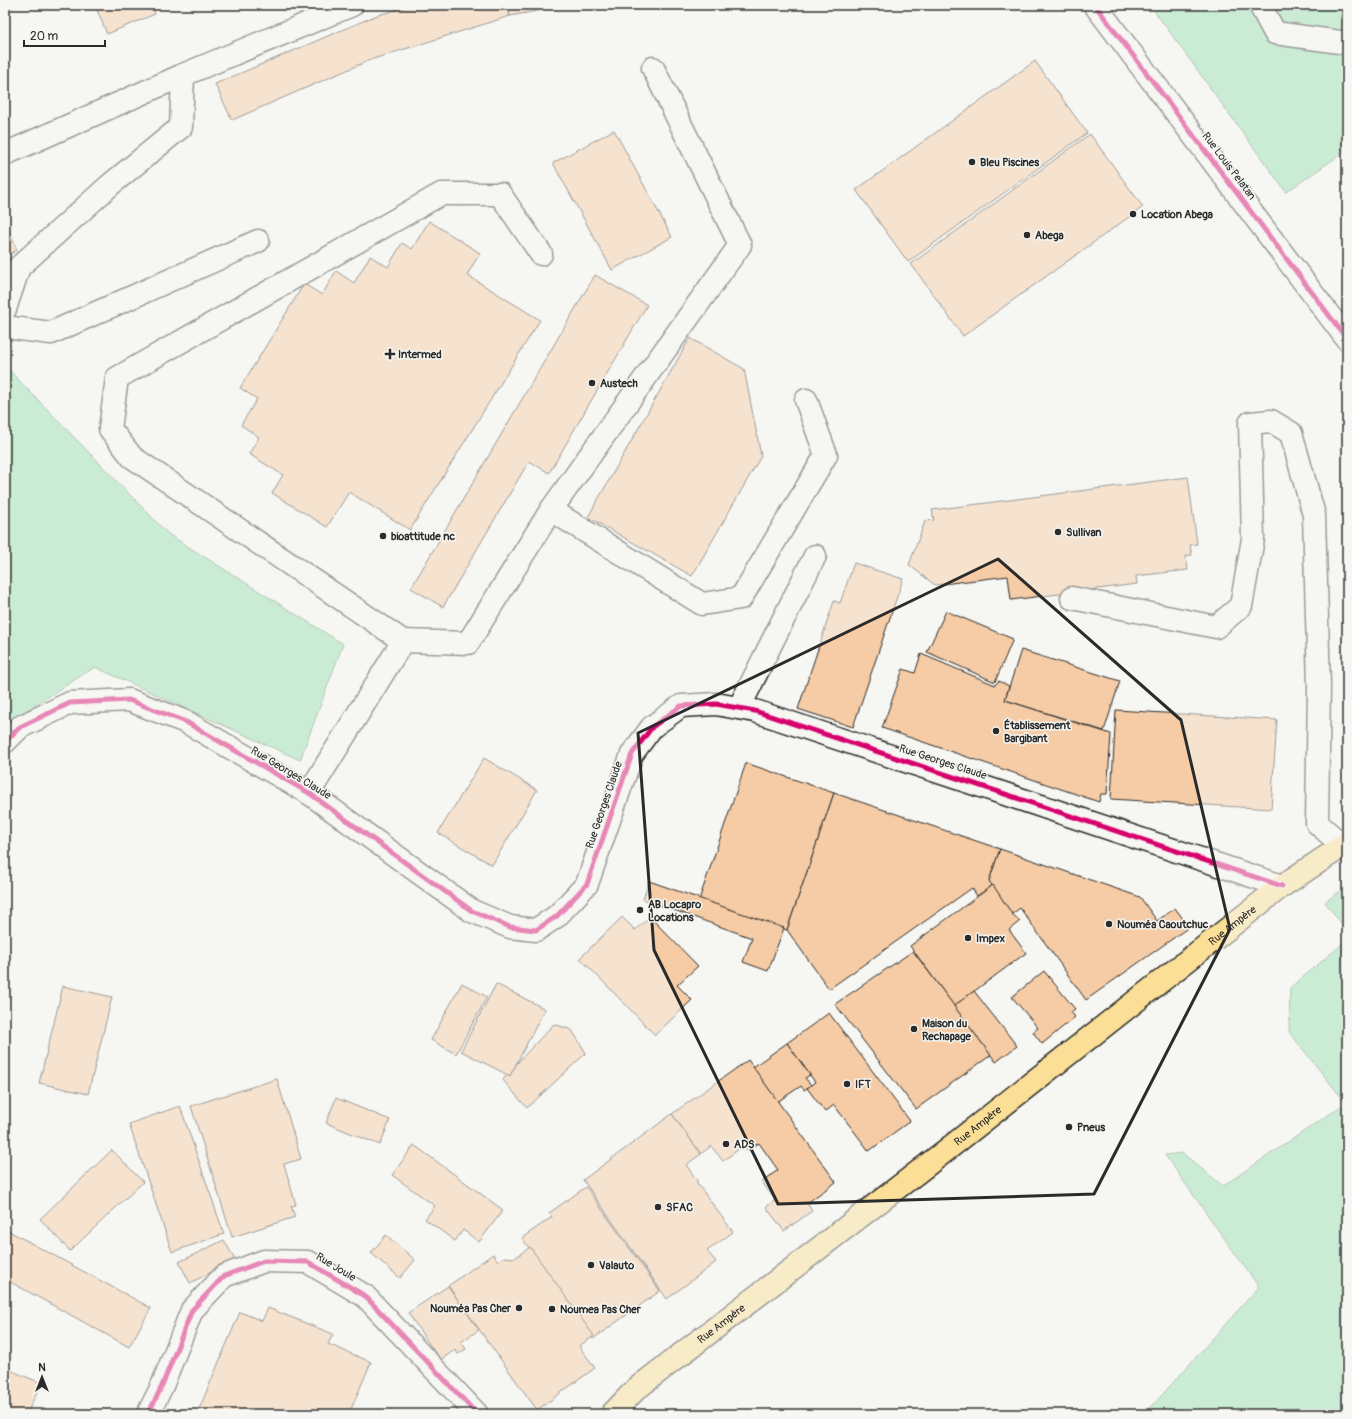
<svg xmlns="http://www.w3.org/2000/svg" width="1352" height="1419" font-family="Pangolin,sans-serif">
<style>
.green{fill:#98e1b0;stroke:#62866e}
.building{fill:#f5cca5;stroke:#2b2b2b}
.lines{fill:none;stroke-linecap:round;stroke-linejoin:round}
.minor-casing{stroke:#2b2b2b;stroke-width:25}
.major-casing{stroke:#2b2b2b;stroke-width:25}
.minor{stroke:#f6f6f2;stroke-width:22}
.major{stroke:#fbdf96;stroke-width:22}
.cycleway-casing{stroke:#f6f6f2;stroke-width:8}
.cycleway{stroke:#d6006c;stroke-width:5}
.marked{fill:none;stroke:#2b2b2b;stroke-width:3;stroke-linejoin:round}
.poi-dot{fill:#2b2b2b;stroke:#f6f6f2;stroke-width:1.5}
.labels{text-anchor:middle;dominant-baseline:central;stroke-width:3;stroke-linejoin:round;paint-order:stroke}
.poi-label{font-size:11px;font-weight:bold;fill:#2b2b2b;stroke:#f6f6f2;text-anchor:start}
.street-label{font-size:11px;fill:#2b2b2b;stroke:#f6f6f2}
</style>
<rect width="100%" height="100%" fill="#f6f6f2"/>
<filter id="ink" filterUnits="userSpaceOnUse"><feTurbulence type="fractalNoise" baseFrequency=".025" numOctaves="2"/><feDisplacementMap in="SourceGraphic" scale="8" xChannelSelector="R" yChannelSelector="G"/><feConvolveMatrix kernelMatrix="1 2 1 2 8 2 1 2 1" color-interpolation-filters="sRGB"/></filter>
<g filter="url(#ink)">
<g class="green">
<polygon points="1150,5 1347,5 1347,150 1286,192"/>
<polygon points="5,366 168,534 343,644 300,760 95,667 5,724"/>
<polygon points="1347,886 1347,931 1325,902"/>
<polygon points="1347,940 1347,1414 1145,1414 1259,1287 1165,1155 1182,1153 1223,1186 1346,1103 1289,1032 1290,988"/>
</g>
<g class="building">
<polygon points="95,5 152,5 155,14 107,34"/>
<polygon points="413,5 506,5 510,16 370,60 232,120 215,84 375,16"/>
<polygon points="508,5 569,5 510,16"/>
<polygon points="1035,61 1087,133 908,262 856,190"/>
<polygon points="614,130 672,237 612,270 553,163"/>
<polygon points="1090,134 1143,207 963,336 911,264"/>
<polygon points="429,221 480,253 467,275 540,320 410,530 349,492 327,527 272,493 283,475 249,454 259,437 241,425 257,399 240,388 304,284 322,295 336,271 354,283 370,256 388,267 402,243 412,249"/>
<polygon points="5,222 17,250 5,257"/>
<polygon points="595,275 647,305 549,473 529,461 443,607 411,588"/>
<polygon points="690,338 744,369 761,456 692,576 588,517"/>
<polygon points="1188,477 1197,544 1190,545 1192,555 1186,556 1188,570 1136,576 1137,584 1011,600 1008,576 935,585 909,565 925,521 934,520 932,510"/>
<polygon points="854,563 903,579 853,727 798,709 834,601 840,603"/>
<polygon points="946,611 1013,639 995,682 927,652"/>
<polygon points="1021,650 1120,681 1104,731 1005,700"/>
<polygon points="921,654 995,685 999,681 1009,686 1005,700 1111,734 1107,794 1101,794 1099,802 882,728 903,669 915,673"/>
<polygon points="1116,710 1277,720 1271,809 1111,799"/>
<polygon points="484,758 537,790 492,865 438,833"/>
<polygon points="746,763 834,793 787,930 699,900"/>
<polygon points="834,793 1000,849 989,881 993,885 977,896 972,888 829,989 787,930"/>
<polygon points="1000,849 1140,897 1157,921 1175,908 1189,927 1086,1000 1020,908 1012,914 989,881"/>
<polygon points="649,881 784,928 768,971 743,962 752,938 643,899"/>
<polygon points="993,885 1012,914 1020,921 1009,930 1026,953 954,1006 910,946"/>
<polygon points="622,917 635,930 650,917 698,966 677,985 692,1000 655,1035 580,958"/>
<polygon points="913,951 991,1055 916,1109 835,1004"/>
<polygon points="1044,971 1075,1009 1071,1012 1075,1017 1042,1044 1033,1032 1038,1028 1012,997"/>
<polygon points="462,983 487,997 456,1054 431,1040"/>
<polygon points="496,984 545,1009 510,1076 461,1051"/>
<polygon points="63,986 112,997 88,1094 39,1083"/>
<polygon points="974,991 1017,1046 996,1062 954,1006"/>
<polygon points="829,1013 910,1121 869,1151 834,1105 825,1112 807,1088 815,1082 787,1043"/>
<polygon points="554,1024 572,1030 586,1053 527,1108 503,1080 507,1075 510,1076 517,1063"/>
<polygon points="787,1043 810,1075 805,1078 811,1085 804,1090 801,1086 777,1102 753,1067"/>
<polygon points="748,1060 836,1182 807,1203 812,1211 784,1231 766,1207 775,1200 762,1182 778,1170 759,1143 747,1151 743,1146 723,1161 711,1146 701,1154 672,1114"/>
<polygon points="277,1079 301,1159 284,1164 296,1205 291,1206 295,1217 232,1237 191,1106"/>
<polygon points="336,1098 390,1120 380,1145 326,1123"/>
<polygon points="180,1106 224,1234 172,1252 129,1124"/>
<polygon points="672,1114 701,1154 686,1165 697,1180 697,1183 733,1232 707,1251 716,1262 667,1299 583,1180"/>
<polygon points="414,1145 503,1210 479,1242 463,1230 455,1241 425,1219 435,1206 392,1175"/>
<polygon points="112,1150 143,1182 70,1251 40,1219"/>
<polygon points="586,1187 660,1291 593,1339 522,1238 552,1217 549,1213"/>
<polygon points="5,1229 151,1308 129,1347 5,1279"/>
<polygon points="386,1235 415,1260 400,1278 371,1253"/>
<polygon points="224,1240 235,1260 190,1283 179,1262"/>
<polygon points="530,1247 594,1336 579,1346 595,1368 537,1410 448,1286 493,1254 498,1261 504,1257 515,1258"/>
<polygon points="448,1286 479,1330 461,1342 466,1349 458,1354 455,1350 440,1360 408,1313"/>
<polygon points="268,1308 333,1334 328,1344 371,1362 349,1414 197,1414 240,1312 262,1321"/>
<polygon points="5,1368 41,1383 27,1414 5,1414"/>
</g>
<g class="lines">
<g class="minor-casing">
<g id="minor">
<polyline points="1095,5 1347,339"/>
<polyline points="1260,5 1275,33 1347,43"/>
<polyline points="5,154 183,75 352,5"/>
<polyline points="5,309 19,267 110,185 181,127 183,75"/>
<polyline points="5,327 51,333 258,241"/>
<polyline points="551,510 702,604 741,598 826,455 806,400"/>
<polyline points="1072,598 1216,627 1241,606 1253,539 1250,423 1271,421 1291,433 1314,515 1319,686 1317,823 1343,846"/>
<polyline points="403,641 132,457 110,429 117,378 441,194 500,194 541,254"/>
<polyline points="739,708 815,556"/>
<polyline points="5,742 20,727 70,703 129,700 186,722 309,793 472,911 510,927 536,930 557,916 587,884 632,754 652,727 681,706 716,704 755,711 1282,886"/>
<polyline points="309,793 403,641 468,643 551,510 740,245 653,68"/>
<polyline points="148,1414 162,1386 192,1310 224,1276 264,1261 308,1262 365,1296 477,1414"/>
</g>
</g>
<g class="major-casing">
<g id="major">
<path id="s1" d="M612,1414L636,1389L944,1152L1282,886L1347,843"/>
</g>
</g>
<use href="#minor" class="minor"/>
<use href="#major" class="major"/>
<g class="cycleway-casing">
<g id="cycleway">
<polyline points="1095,5 1347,339"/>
<polyline points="5,742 20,727 70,703 129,700 186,722 309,793 472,911 510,927 536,930 557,916 587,884 632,754 652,727 681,706 716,704 755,711 1282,886"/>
<polyline points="148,1414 162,1386 192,1310 224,1276 264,1261 308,1262 365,1296 477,1414"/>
</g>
</g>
<use href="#cycleway" class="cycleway"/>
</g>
</g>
<path d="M0 0H1352V1419H0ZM998,559L1181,720L1230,929L1094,1194L778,1204L654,950L638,733Z" fill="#f6f6f2" fill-opacity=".55" fill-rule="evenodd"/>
<path class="marked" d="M998,559L1181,720L1230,929L1094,1194L778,1204L654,950L638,733Z"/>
<g class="poi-dot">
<circle cx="972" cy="162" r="4"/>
<circle cx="1133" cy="214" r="4"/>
<circle cx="1027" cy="235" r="4"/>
<path d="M388 348h4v4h4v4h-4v4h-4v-4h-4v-4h4z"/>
<circle cx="592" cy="383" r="4"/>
<circle cx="1058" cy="532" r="4"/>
<circle cx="383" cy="536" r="4"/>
<circle cx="996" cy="731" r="4"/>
<circle cx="640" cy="910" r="4"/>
<circle cx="1109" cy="924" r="4"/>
<circle cx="968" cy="938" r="4"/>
<circle cx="914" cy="1029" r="4"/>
<circle cx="847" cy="1084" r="4"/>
<circle cx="1069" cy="1127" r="4"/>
<circle cx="726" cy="1144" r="4"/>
<circle cx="658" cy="1207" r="4"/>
<circle cx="591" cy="1265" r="4"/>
<circle cx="519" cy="1308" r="4"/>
<circle cx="552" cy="1309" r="4"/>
</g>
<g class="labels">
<g class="poi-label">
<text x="980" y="162">Bleu Piscines</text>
<text x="1141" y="214">Location Abega</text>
<text x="1035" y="235">Abega</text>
<text x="398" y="354">Intermed</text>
<text x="600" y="383">Austech</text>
<text x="1066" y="532">Sullivan</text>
<text x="391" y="536">bioattitude nc</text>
<text x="1004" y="725">Établissement<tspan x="1004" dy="13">Bargibant</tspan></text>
<text x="648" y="904">AB Locapro<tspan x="648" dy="13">Locations</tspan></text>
<text x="1117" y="924">Nouméa Caoutchuc</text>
<text x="976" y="938">Impex</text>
<text x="922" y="1023">Maison du<tspan x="922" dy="13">Rechapage</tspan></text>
<text x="855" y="1084">IFT</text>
<text x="1077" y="1127">Pneus</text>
<text x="734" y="1144">ADS</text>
<text x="666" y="1207">SFAC</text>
<text x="599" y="1265">Valauto</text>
<text x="511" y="1308" text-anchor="end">Nouméa Pas Cher</text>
<text x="560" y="1309">Noumea Pas Cher</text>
</g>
<g class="street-label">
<text transform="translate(1229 166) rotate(53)">Rue Louis Pelatan</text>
<text transform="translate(943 762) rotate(18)">Rue Georges Claude</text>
<text transform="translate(291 773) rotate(31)">Rue Georges Claude</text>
<text transform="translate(604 805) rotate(-71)">Rue Georges Claude</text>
<text stroke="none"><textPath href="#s1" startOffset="790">Rue Ampère</textPath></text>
<text stroke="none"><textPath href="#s1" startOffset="466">Rue Ampère</textPath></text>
<text transform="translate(336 1267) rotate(31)">Rue Joule</text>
<text stroke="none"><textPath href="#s1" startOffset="142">Rue Ampère</textPath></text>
</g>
</g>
<rect width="1352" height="1419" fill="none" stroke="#f6f6f2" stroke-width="20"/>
<rect x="10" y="10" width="1332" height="1399" fill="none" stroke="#2b2b2b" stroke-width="1.5" filter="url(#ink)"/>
<g transform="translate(42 1377)" stroke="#f6f6f2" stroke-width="3" paint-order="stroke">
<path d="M0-3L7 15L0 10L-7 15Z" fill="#2b2b2b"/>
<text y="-6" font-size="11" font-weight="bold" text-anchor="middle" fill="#2b2b2b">N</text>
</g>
<path d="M24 40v6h81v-6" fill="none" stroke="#2b2b2b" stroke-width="2"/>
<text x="30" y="40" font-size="12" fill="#2b2b2b" stroke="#f6f6f2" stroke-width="3" paint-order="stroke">20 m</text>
</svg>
